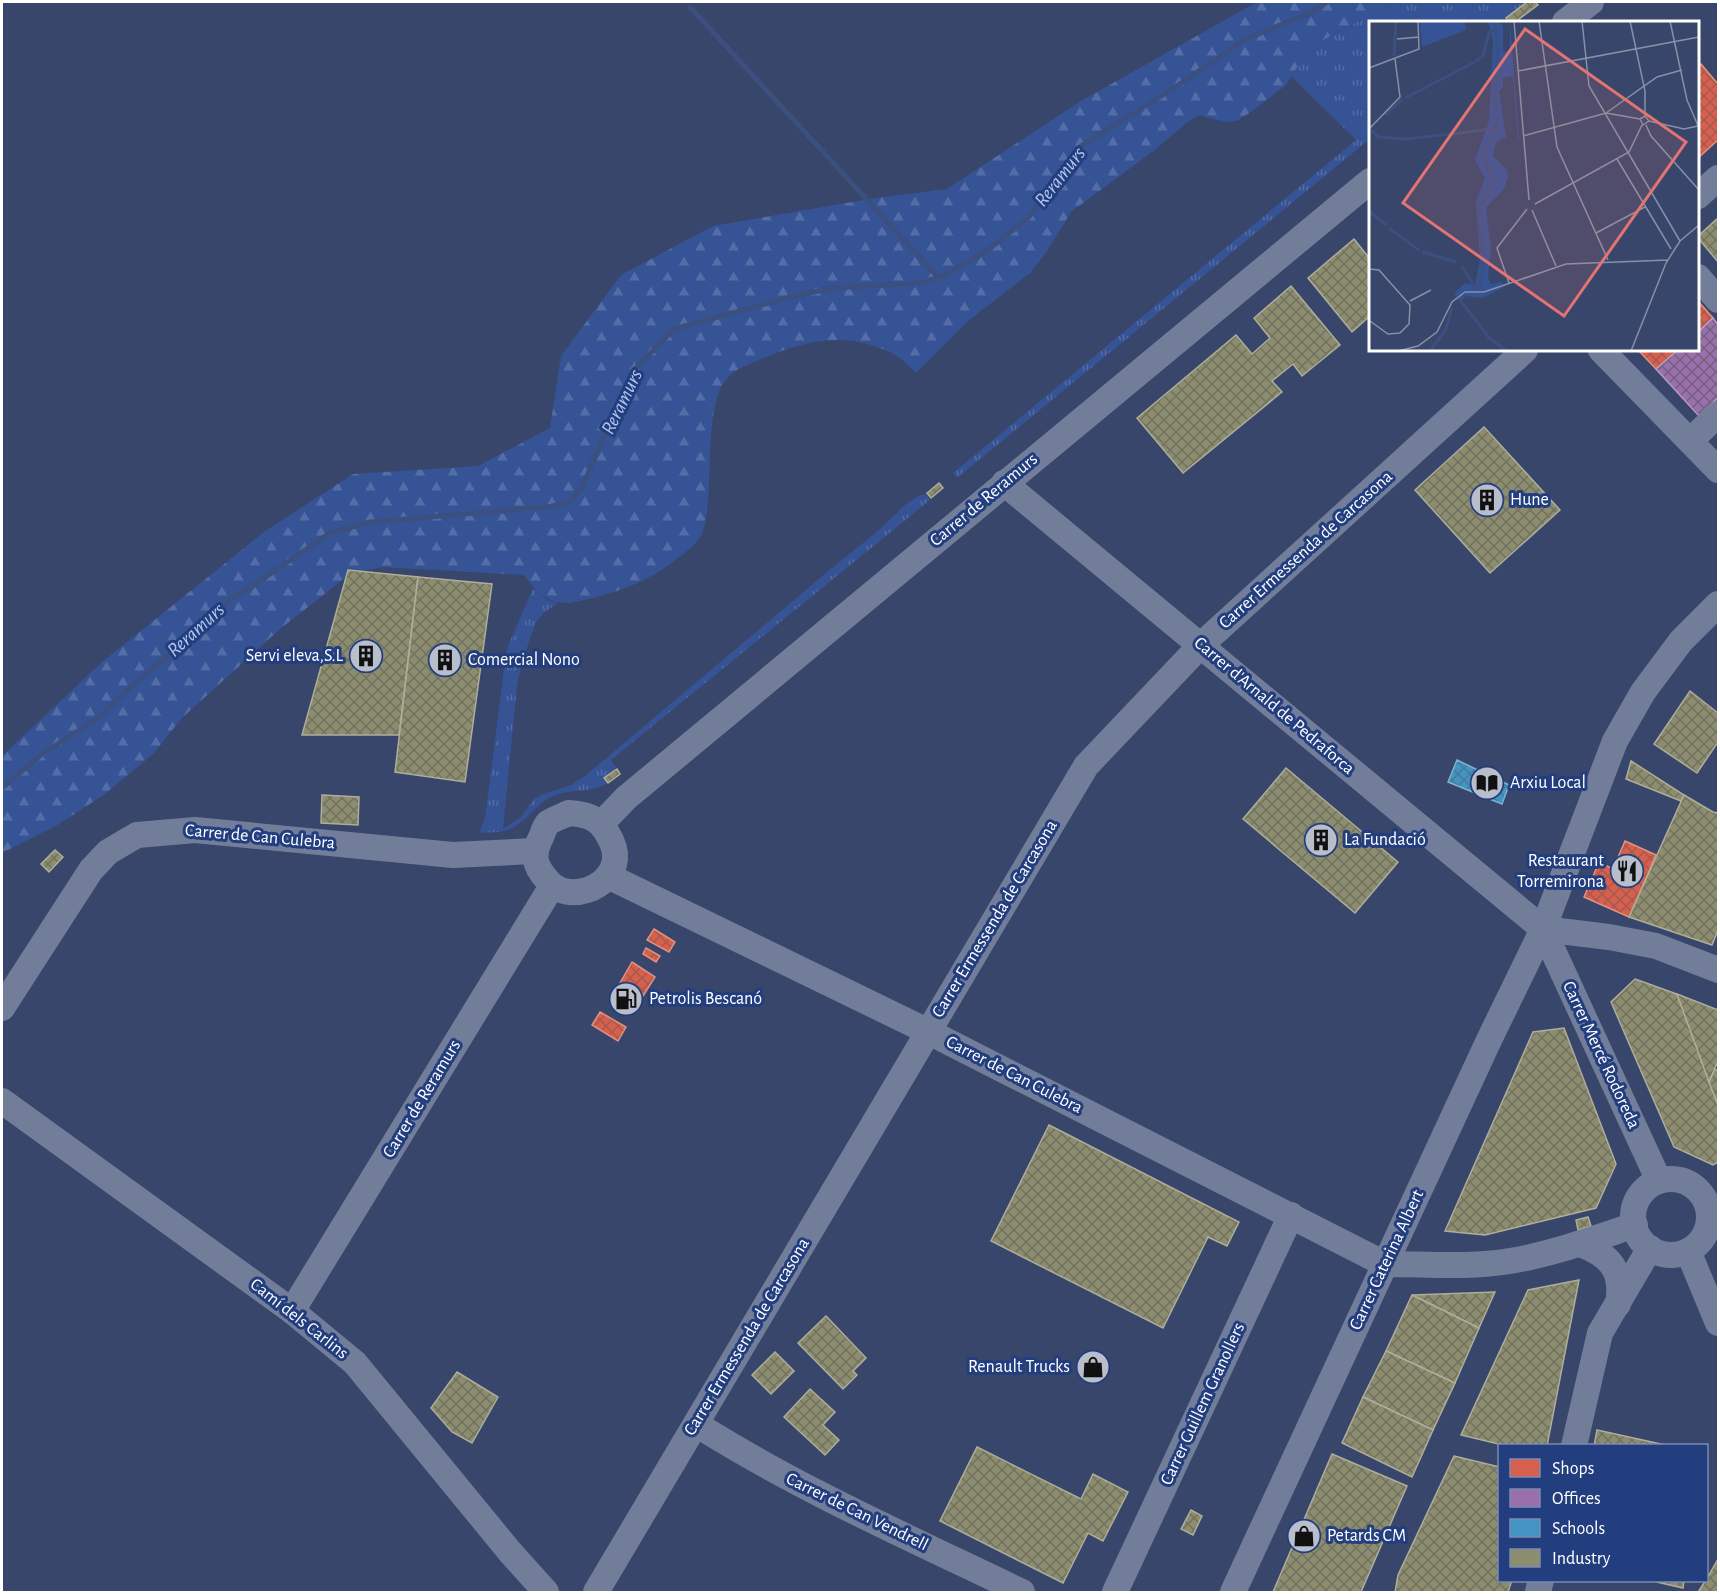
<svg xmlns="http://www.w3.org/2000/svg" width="1720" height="1594" font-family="'Alegreya Sans',sans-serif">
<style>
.grass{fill:url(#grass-tufts)}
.forest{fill:url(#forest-firs)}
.shops{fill:url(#shops-cross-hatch);stroke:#e29082;stroke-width:1.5}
.offices{fill:url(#offices-cross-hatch);stroke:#b89bc4;stroke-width:1.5}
.schools{fill:url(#schools-cross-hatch);stroke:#7bb3d5;stroke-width:1.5}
.industry{fill:url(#industry-cross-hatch);stroke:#aeae9a;stroke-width:1.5}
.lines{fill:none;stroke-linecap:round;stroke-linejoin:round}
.stream{stroke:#3c507f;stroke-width:5}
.minor{stroke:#727d99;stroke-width:26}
.labels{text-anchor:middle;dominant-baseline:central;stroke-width:6;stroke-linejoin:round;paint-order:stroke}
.street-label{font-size:18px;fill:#fff;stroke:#223e7f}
.poi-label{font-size:18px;fill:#fff;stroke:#223e7f;text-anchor:start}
.water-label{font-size:20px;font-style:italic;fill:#b3c6ee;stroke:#223e7f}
.inset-river{fill:none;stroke:#3c507f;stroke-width:3}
.inset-road{fill:none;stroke:#8790a6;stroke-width:1.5}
.view{fill:#e47373;fill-opacity:0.15;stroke:#e47373;stroke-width:3}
.inset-edge{fill:none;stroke:#fff;stroke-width:3}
</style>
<defs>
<pattern id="grass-tufts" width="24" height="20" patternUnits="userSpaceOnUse" patternTransform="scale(1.5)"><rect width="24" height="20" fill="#365396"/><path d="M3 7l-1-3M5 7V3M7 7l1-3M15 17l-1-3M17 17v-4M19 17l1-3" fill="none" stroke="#546da6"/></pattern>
<pattern id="forest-firs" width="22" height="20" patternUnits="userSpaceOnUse" patternTransform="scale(1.5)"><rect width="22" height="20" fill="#365396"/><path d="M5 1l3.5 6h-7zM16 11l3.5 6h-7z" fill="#546da6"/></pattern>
<pattern id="shops-cross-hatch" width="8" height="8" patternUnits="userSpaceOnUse" patternTransform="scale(1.5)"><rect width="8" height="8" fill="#d6604d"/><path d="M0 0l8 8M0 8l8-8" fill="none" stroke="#a6594d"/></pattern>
<pattern id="offices-cross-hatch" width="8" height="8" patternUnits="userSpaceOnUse" patternTransform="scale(1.5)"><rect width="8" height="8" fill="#9970ab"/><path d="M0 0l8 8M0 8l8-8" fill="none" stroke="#766080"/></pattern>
<pattern id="schools-cross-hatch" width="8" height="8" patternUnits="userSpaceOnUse" patternTransform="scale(1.5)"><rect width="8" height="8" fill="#4393c3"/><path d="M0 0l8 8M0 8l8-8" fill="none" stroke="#467a99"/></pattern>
<pattern id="industry-cross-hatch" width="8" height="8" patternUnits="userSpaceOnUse" patternTransform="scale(1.5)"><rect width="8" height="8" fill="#8c8c6e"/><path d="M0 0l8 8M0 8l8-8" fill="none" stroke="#727260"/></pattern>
</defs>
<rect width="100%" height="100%" fill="#37466a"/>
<g class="grass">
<polygon points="1394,2 1527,2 1506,18 1509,22 1370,22 1370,139 957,478 953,473 1356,140 1291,76 1310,47"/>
<path d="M926,494L930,500L611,760L617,769L604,778L608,783C589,794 573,788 553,796C537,803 528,820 512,828C502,833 490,832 479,833L485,818L505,662L508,646L533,588L547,600L558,603L545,612L536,622L522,662L517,686L503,829L521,817L534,799L541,795L571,785L585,776L838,563C851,552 865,542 878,531C893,518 907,498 926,494Z"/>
</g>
<path class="forest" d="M1257,2H1394L1310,47L1285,86L1248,114L1236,121L1224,122L1200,115L1190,120L1152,152L1071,212L1046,253L1030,273L968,321L916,373C909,367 903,359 895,355C850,331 809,339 764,358C745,366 728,370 719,392C708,421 711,468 708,500C707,512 706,525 701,536C696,544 686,552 678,558C652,579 625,590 593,598C558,607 546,605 524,575L382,567L350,574L280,629L182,718L153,754L105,794L59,824L2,853V756L102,662L264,532L353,474L478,466L550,428L561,356L621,275L713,226L876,198L947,189L1081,101Z"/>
<g class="shops">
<polygon points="1701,64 1718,84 1718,140 1698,158 1698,68"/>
<polygon points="1698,301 1713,318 1698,332"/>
<polygon points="1638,350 1678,350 1656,369"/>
<polygon points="1625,841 1656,855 1629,917 1584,897 1599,862 1613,869"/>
<polygon points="654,929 675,942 669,952 647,940"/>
<polygon points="646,948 660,956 656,962 643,954"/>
<polygon points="632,962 655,977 638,1004 616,990"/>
<polygon points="600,1012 626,1027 618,1041 592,1025"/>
</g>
<polygon class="offices" points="1713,318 1718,325 1718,398 1699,416 1656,369 1678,350 1698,350 1698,332"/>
<polygon class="schools" points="1457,760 1509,785 1502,804 1448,782"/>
<g class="industry">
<polygon points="1527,2 1535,2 1538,5 1515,22 1509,22 1506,18"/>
<polygon points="1718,218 1718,262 1698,238 1698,236"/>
<polygon points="1354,239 1370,259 1370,316 1352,332 1308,278"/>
<polygon points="1291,286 1340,345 1302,376 1293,364 1272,381 1282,392 1183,473 1137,418 1236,335 1252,354 1270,338 1254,318"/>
<polygon points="1484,427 1560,510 1490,573 1415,490"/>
<polygon points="939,483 943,488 931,498 927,493"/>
<polygon points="348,570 418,577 399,735 302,735"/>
<polygon points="418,577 492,584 465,782 395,772"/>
<polygon points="1690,691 1718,713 1718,742 1697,773 1654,744"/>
<polygon points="1631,761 1684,795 1681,801 1626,779"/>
<polygon points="1286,768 1398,862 1355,913 1243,819"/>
<polygon points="617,769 620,774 608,783 604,778"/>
<polygon points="322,795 359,797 358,825 321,823"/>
<polygon points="1684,795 1713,812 1718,813 1718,930 1712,945 1629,917"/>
<polygon points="55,850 63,857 49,872 41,864"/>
<polygon points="1635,979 1677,994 1718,1105 1718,1162 1713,1165 1674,1147 1611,1002"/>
<polygon points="1677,994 1718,1010 1718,1061 1709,1082"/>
<polygon points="1564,1028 1616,1164 1596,1208 1485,1235 1445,1231 1533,1032"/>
<polygon points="1715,1069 1718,1071 1718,1105 1709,1082"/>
<polygon points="1049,1125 1239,1222 1227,1246 1208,1237 1163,1328 991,1241"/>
<polygon points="1588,1217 1591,1226 1578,1230 1576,1220"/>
<polygon points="1579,1280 1547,1446 1507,1446 1461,1435 1528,1290"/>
<polygon points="1495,1292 1479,1328 1412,1295"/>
<polygon points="1412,1295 1479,1328 1455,1383 1386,1351"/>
<polygon points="826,1316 866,1358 853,1371 857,1375 843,1389 798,1343"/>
<polygon points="1386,1351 1455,1383 1433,1430 1363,1397"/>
<polygon points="775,1352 794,1371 771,1394 752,1375"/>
<polygon points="457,1372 498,1397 472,1443 452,1432 431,1408"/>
<polygon points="810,1389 835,1412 823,1425 839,1440 825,1455 784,1417"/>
<polygon points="1363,1397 1433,1430 1412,1477 1342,1443"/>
<polygon points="1597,1430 1670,1446 1594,1446"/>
<polygon points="977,1447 1081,1499 1093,1474 1128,1492 1103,1541 1088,1533 1063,1583 940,1521"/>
<polygon points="1332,1454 1407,1486 1361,1592 1273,1592"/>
<polygon points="1454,1456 1500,1467 1500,1580 1512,1580 1508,1592 1395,1592 1398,1575"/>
<polygon points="1191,1510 1202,1516 1193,1535 1181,1529"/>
<polygon points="1718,1559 1718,1592 1698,1592 1706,1580"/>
<polygon points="1648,1580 1684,1580 1683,1588"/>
</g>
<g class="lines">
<g class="stream">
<polyline points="690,7 938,277"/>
<polyline points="2,788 42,754 101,716 138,680 192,636 229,600 257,583 330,533 371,522 547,507 568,503 582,487 634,370 674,329 791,297 832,288 920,283 943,276 988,250 1028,218 1081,146 1174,88 1244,40 1312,12 1327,2"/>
</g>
<g class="minor">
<polyline points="1565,22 1591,2"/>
<polyline points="1698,196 1718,178"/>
<polyline points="1698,277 1718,300"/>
<polyline points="1601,350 1718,470"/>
<polyline points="1690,441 1718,414"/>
<polyline points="1004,483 1543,929 1659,1181"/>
<path d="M569,813C586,814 599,818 607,833C612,841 616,849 615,859C612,889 567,904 548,881C533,864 532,855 542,835C543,832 545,826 548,823C553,819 563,816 569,813Z"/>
<polyline points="602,823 626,798 1370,181"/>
<path d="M608,876L927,1031L1385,1264C1427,1264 1469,1268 1510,1261C1553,1254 1593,1239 1635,1225"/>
<polyline points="1543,929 1609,937 1656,946 1718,970"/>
<polyline points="2,1008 91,870 108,852 137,835 195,830 453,855 534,851"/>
<polyline points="2,1101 292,1311 355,1363 510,1552 546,1592"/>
<circle cx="1671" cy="1217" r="38"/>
<path d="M1580,1244C1610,1255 1624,1271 1618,1304"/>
<polyline points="1688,1251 1718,1323"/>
<polyline points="292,1311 552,886"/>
<path d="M696,1424C799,1489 912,1539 1022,1592"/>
<polyline points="1574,1446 1600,1333 1650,1248"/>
<polyline points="596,1592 1086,766 1201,645 1525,350"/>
<polyline points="1115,1592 1291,1215"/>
<polyline points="1233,1592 1489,1040 1543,929 1615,741 1643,692 1681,641 1718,604"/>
<polyline points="1538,1592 1541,1580"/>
</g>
</g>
<defs>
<g id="building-disc" transform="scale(1.725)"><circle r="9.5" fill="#b9becb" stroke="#223e7f"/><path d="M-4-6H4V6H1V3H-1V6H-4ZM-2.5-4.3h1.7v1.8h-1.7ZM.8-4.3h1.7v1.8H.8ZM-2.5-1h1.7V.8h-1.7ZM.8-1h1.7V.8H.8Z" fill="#111"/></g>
<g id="library-disc" transform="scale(1.725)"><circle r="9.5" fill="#b9becb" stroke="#223e7f"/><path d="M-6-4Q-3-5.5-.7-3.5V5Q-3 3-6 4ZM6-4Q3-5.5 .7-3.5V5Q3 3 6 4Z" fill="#111"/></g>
<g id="restaurant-disc" transform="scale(1.725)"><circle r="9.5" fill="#b9becb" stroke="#223e7f"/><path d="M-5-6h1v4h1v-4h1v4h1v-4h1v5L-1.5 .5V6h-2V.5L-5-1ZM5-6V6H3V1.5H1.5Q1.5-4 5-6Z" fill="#111"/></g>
<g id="fuel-disc" transform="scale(1.725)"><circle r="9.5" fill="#b9becb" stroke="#223e7f"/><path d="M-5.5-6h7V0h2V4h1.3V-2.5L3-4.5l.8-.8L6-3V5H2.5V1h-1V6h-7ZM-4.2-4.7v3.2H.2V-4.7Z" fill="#111"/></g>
<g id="shop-disc" transform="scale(1.725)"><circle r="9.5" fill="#b9becb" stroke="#223e7f"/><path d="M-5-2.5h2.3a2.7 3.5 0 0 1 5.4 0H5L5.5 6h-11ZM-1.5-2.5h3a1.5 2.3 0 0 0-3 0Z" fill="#111"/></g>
</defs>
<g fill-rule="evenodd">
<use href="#building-disc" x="1487" y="500"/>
<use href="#building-disc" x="366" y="656"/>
<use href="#building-disc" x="445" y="660"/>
<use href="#library-disc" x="1487" y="783"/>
<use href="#building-disc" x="1321" y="840"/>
<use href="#restaurant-disc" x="1627" y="871"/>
<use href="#fuel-disc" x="626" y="999"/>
<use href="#shop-disc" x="1093" y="1367"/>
<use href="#shop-disc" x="1304" y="1536"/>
</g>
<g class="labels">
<g class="street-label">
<text transform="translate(984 500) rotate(-40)">Carrer de Reramurs</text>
<text transform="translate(1306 550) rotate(-42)">Carrer Ermessenda de Carcasona</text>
<text transform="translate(1274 706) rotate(40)">Carrer d'Arnald de Pedraforca</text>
<text transform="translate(260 837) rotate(5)">Carrer de Can Culebra</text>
<text transform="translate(995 919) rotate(-59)">Carrer Ermessenda de Carcasona</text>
<text transform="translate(1601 1055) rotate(65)">Carrer Mercé Rodoreda</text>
<text transform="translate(1014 1075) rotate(27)">Carrer de Can Culebra</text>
<text transform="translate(422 1099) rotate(-59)">Carrer de Reramurs</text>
<text transform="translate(1387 1260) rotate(-65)">Carrer Caterina Albert</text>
<text transform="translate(299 1319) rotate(38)">Camí dels Carlins</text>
<text transform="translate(747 1337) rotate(-59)">Carrer Ermessenda de Carcasona</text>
<text transform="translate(1203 1404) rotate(-65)">Carrer Guillem Granollers</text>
<text transform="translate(857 1512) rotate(26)">Carrer de Can Vendrell</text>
</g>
<g class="poi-label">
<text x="1510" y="500">Hune</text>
<text x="343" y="656" text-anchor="end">Servi eleva,S.L</text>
<text x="468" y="660">Comercial Nono</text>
<text x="1510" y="783">Arxiu Local</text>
<text x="1344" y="840">La Fundació</text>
<text x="1604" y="861" text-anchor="end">Restaurant<tspan x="1604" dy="21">Torremirona</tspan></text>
<text x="649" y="999">Petrolis Bescanó</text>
<text x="1070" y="1367" text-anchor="end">Renault Trucks</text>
<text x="1327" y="1536">Petards CM</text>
</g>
<g class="water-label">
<text transform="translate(1060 177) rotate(-52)">Reramurs</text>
<text transform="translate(622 402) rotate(-64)">Reramurs</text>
<text transform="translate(196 630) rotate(-42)">Reramurs</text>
</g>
</g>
<g transform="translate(1369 21)">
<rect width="330" height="330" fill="#37466a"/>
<path d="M141,0L150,119H149L144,55L133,57L132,53L134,29L137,32L141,29Z" fill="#365396"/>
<path d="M119,0H130L134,5V66L130,70L137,116L127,122L124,135L138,149L139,156L135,168L117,187L122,228L119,257L122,263L132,261L135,266L114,277L96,275L92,281L85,272L96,262L106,264L111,239L107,180L116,157L106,139L120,100L124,21Z" fill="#365396"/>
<path d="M51,0H96L97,9L53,26Z" fill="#365396"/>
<path class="inset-river" d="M25,35L27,0M107,40L114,35L120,11L127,9M36,77L106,41M16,94L34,78M2,109L9,116L37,118L82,113M84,113L127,107M0,190L18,205M20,207L51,230M53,231L87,241M93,245L107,269M110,269L114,248L111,186L125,160L115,137L129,100L125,83L129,26L126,0M87,274L121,318L138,330M61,330L77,308L83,286"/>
<path class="inset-road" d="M145,0L160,179M170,0L188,126L239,239M213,0L220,65L311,220M261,0L276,70V95M301,0L318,79L330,107M28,18L50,16M0,47L50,28L49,0M149,50L330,16M237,92L288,56L313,49M280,100L315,108L329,105M277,104L282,115L330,169M0,108L31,76L26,38M154,115L237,92L271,98L276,95L280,100L274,104L271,98M248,138L302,228M166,183L260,131L273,104M163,189L187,245M227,212L276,186M0,248L10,249L41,284L40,303L31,312L19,313L1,300M140,262L128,227L158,188M41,280L62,269M29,330L49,325L68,311L83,281L96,271H115L197,243L299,239M262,330L297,242L311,220L330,204"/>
<path class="view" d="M156,8L317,121L195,295L34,182Z"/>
<rect width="330" height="330" class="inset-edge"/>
</g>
<rect width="1720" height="1594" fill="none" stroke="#ffffff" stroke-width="6"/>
<rect x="1498" y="1444" width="210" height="138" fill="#223e7f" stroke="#7a8bb2" stroke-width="1.5"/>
<rect x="1510" y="1459" width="30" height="18" fill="#d6604d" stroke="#7a8bb2" stroke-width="1.5"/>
<text x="1552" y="1474" font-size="18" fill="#ffffff">Shops</text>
<rect x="1510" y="1489" width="30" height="18" fill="#9970ab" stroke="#7a8bb2" stroke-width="1.5"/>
<text x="1552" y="1504" font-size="18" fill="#ffffff">Offices</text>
<rect x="1510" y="1519" width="30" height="18" fill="#4393c3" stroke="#7a8bb2" stroke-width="1.5"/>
<text x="1552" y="1534" font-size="18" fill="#ffffff">Schools</text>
<rect x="1510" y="1549" width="30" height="18" fill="#8c8c6e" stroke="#7a8bb2" stroke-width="1.5"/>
<text x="1552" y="1564" font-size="18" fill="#ffffff">Industry</text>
</svg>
